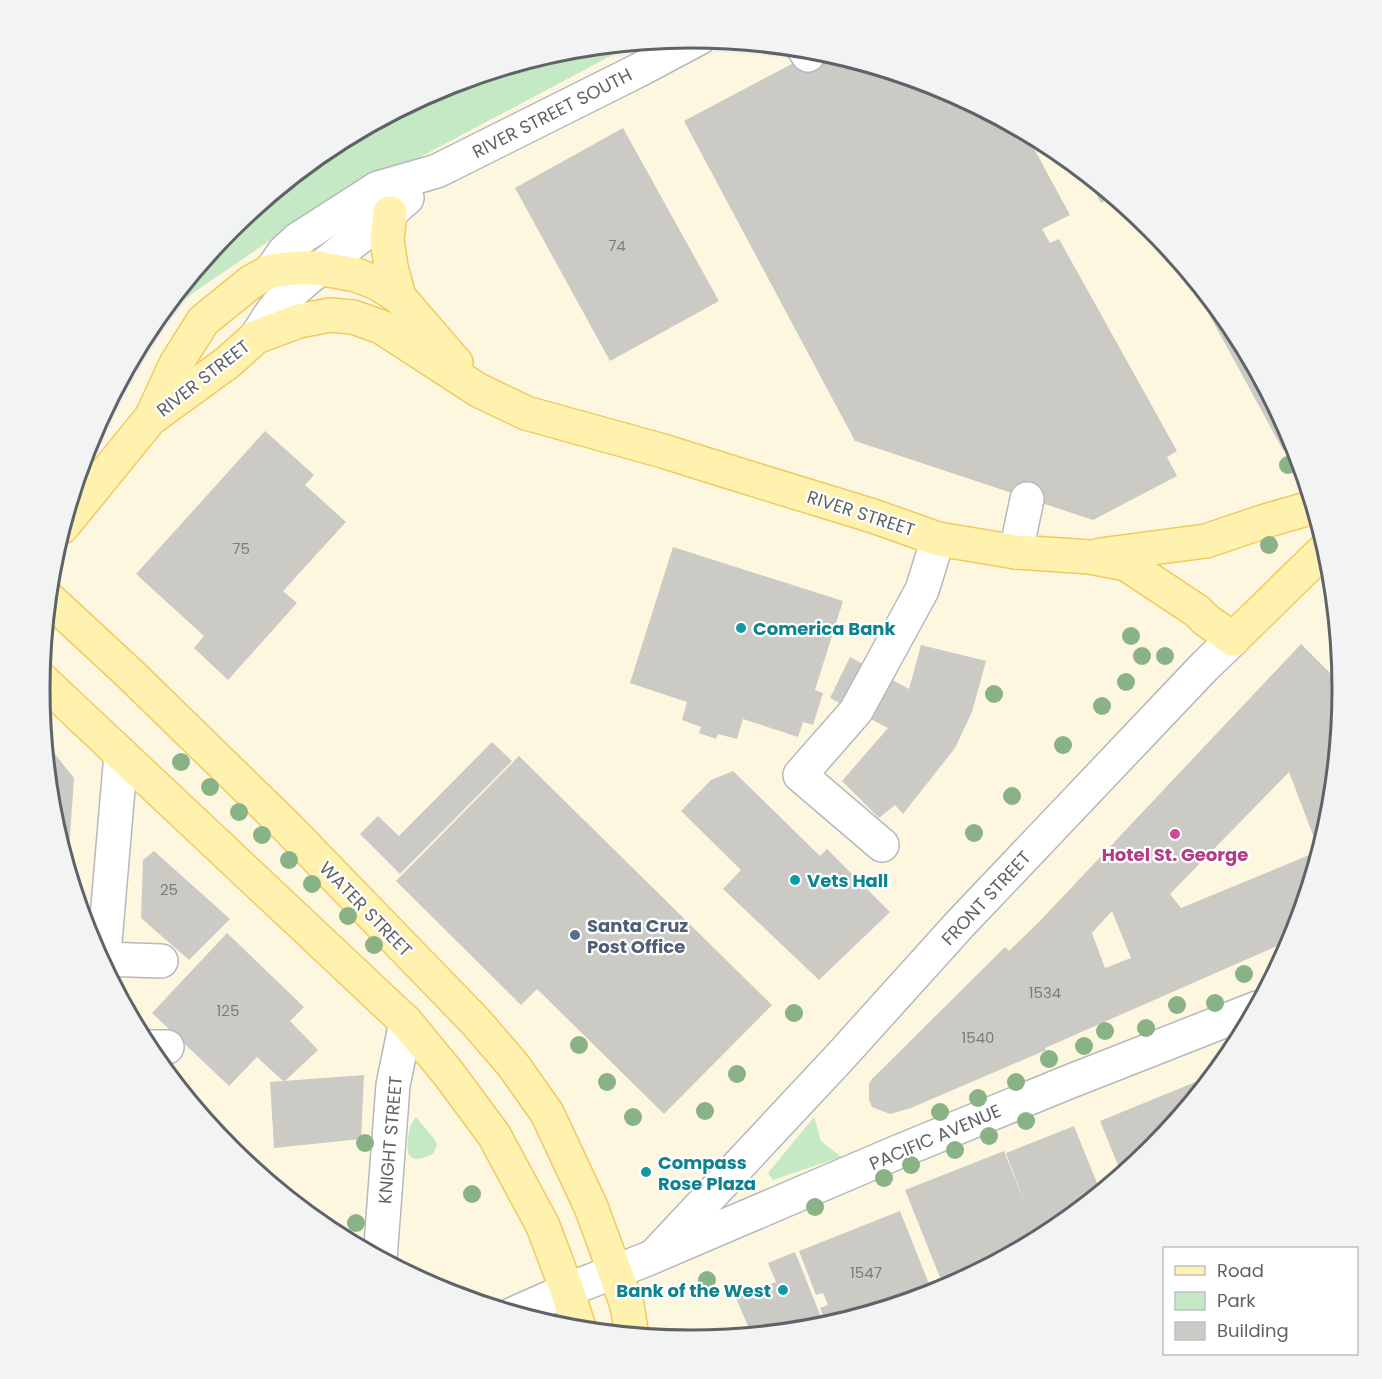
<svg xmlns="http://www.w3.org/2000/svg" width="1382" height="1379" font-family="Poppins,sans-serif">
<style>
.commercial{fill:#fef7e0}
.green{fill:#c5e8c5}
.building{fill:#cccac5;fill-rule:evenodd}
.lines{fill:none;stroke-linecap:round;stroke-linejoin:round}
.minor-casing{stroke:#b5b8bc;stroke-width:36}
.major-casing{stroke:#f2c960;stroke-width:36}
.minor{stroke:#fff;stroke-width:33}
.major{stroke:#fff2af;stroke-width:33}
.tree{fill:#89b387}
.culture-dot{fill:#0f9aa8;stroke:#fff;stroke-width:2}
.hotel-dot{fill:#d1479c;stroke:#fff;stroke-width:2}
.service-dot{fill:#5c6f8a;stroke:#fff;stroke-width:2}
.labels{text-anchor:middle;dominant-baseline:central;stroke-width:4.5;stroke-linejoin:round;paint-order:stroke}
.number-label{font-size:15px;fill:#7a7d7f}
.street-label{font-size:18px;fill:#5f6368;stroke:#fff}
.culture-label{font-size:18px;font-weight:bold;fill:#0d838f;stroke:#fff;text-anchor:start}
.hotel-label{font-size:18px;font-weight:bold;fill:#b23c85;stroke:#fff}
.service-label{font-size:18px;font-weight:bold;fill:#4e5e75;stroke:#fff;text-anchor:start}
.rim{fill:none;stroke:#5f6368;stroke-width:3}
</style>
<rect width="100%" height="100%" fill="#f1efe8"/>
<circle class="commercial" cx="695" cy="697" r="645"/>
<g class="green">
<polygon points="635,43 294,224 190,295 145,334 149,327 230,228 329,147 442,87 564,50"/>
<path d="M416,1117L435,1140L437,1145L433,1154C415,1162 405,1162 408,1139C410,1129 409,1125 416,1117Z"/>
<polygon points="814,1117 821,1141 841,1157 773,1180 768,1173"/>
</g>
<g class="building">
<polygon points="818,50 941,87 1025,132 1070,215 1042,229 1050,243 1059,239 1177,451 1167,457 1177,476 1093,520 855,441 684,121"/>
<polygon points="623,128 719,301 610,361 515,188"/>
<polygon points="1085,174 1113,196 1101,203"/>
<polygon points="1187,271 1233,328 1294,443 1283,450 1186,272"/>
<polygon points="265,431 314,475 305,485 346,522 283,591 297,603 228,680 194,648 204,636 136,574"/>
<polygon points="673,547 843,601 815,690 823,693 813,725 803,722 798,737 743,719 737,739 718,734 716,739 699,733 701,727 682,720 687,702 630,683"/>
<path d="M1301,644L1334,677L1341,673L1343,690L1330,817L1293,939L1045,1048L1046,1050L911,1108L890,1114L872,1107L869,1100V1083L872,1079L1005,947L1009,951L1038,923ZM1289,772L1319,851L1181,908L1170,894ZM1112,911L1131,958L1105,968L1092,933Z"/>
<polygon points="921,645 986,661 972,712 955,748 903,814 895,805 879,818 842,781 888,728 830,698 850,657 909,689"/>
<polygon points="492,742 512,761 400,874 360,834 378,816 399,836"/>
<polygon points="46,743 74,778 68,864 66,864 51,816 44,745"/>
<polygon points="519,756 772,1005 664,1114 537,989 521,1005 396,881"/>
<polygon points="733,771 820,856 827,849 890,912 819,980 723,889 741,870 681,811 711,780"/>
<polygon points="154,851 230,919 189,960 141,918 143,860"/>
<polygon points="227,933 304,1007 290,1021 318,1050 284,1082 257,1057 229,1086 152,1013"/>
<polygon points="1215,1074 1152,1151 1122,1175 1100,1121"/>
<polygon points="364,1075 361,1139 274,1148 270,1082"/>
<polygon points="1074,1126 1101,1193 1053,1232 945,1290 905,1190 1004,1151 1025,1204 1006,1153"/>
<polygon points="900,1211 933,1294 827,1326 820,1308 828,1305 823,1293 816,1295 799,1251"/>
<polygon points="795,1252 825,1327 818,1329 742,1336 748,1326 736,1298 776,1282 768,1263"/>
</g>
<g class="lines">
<g class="minor-casing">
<g id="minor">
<polyline points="804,49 808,55"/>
<polyline points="271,271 284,252 297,240 378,188 437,171 639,70 699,38"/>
<path d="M256,337C263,327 269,315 277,306C317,266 365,236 407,198"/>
<polyline points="1016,552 1027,499"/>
<polyline points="882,845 800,775 856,711 922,590 938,539"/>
<polyline points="103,959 161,961"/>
<polyline points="103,965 121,754"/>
<polyline points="146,1047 167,1047"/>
<polyline points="654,1256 840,1057 960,924 1205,666 1233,639"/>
<polyline points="380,1259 393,1085 406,1022"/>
<polyline points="513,1314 567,1290 645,1260 893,1154 1066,1083 1257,1008"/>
</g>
</g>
<g class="major-casing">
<g id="major">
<polyline points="390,213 387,239 391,267 399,297"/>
<polyline points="151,418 176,364 203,321 251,282 271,271 294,268 318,268 356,275 377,283 399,297 456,363"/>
<polyline points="62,527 150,419 227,363 256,337 299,321 330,315 353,317 381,327 478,390 526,413 663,451 733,473 873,516 938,539 1016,552 1090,557 1126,564 1197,611 1206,620 1233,639 1326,548"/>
<polyline points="1100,555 1206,541 1265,521 1314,507"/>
<polyline points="48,598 129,673 288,828 476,1022 513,1065 547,1113 591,1207 627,1305 632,1336"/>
<polyline points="40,678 406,1022 448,1073 494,1135 543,1226 567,1290 580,1331"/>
</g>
</g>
<use href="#minor" class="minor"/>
<use href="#major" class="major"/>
</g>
<g class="tree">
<circle cx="1288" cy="465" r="9"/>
<circle cx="1269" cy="545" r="9"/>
<circle cx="1131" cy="636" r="9"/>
<circle cx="1142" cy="656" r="9"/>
<circle cx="1165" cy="656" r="9"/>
<circle cx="1126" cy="682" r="9"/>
<circle cx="994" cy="694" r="9"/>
<circle cx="1102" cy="706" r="9"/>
<circle cx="1063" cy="745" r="9"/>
<circle cx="181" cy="762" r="9"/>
<circle cx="210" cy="787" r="9"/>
<circle cx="1012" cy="796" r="9"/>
<circle cx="239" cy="812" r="9"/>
<circle cx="974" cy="833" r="9"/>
<circle cx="262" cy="835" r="9"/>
<circle cx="289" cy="860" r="9"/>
<circle cx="312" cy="884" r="9"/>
<circle cx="348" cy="916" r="9"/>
<circle cx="374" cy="945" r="9"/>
<circle cx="1244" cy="974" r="9"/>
<circle cx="1215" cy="1003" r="9"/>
<circle cx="1177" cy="1005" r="9"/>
<circle cx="794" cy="1013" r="9"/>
<circle cx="1146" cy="1028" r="9"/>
<circle cx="1105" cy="1031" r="9"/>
<circle cx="579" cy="1045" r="9"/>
<circle cx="1084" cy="1046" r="9"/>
<circle cx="1049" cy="1059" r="9"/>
<circle cx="737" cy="1074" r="9"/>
<circle cx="607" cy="1082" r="9"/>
<circle cx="1016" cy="1082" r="9"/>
<circle cx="978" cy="1098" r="9"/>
<circle cx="705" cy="1111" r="9"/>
<circle cx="940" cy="1112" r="9"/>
<circle cx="633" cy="1117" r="9"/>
<circle cx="1026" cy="1121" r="9"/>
<circle cx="989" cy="1136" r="9"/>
<circle cx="365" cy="1143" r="9"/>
<circle cx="955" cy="1150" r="9"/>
<circle cx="911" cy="1165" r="9"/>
<circle cx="884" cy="1178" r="9"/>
<circle cx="472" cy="1194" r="9"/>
<circle cx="815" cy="1207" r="9"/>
<circle cx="356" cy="1223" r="9"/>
<circle cx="707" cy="1280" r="9"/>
</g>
<g class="culture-dot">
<circle cx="741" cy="628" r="6"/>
<circle cx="795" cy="880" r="6"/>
<circle cx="646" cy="1172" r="6"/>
<circle cx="783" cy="1290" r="6"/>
</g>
<circle class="hotel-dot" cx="1175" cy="834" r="6"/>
<circle class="service-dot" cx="575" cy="935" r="6"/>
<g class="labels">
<g class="number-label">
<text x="617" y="245">74</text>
<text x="241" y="548">75</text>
<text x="169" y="889">25</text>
<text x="1045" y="992">1534</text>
<text x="228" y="1010">125</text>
<text x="978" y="1037">1540</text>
<text x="866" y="1272">1547</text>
</g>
<g class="street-label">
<text transform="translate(552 113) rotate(-27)">RIVER STREET SOUTH</text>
<text transform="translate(203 378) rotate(-38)">RIVER STREET</text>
<text transform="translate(861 513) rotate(18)">RIVER STREET</text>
<text transform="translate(986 898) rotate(-47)">FRONT STREET</text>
<text transform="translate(366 909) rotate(46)">WATER STREET</text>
<text transform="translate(935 1137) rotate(-23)">PACIFIC AVENUE</text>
<text transform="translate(390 1140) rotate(-85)">KNIGHT STREET</text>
</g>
<g class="culture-label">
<text x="753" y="628">Comerica Bank</text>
<text x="807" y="880">Vets Hall</text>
<text x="658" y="1162">Compass<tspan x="658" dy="21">Rose Plaza</tspan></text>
<text x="771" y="1290" text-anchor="end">Bank of the West</text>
</g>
<g class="hotel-label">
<text x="1175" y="854">Hotel St. George</text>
</g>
<g class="service-label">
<text x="587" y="925">Santa Cruz<tspan x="587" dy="21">Post Office</tspan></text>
</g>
</g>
<path d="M0 0H1382V1379H0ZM50 689a641 641 0 1 1 1282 0a641 641 0 1 1-1282 0Z" fill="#f2f3f3" fill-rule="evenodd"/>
<path class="rim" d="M50 689a641 641 0 1 1 1282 0a641 641 0 1 1-1282 0Z"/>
<rect x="1163" y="1247" width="195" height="108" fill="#ffffff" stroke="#bfc1c3" stroke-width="1.5"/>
<rect x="1175" y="1266" width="30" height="9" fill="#fff2af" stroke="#bfc1c3" stroke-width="1.5"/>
<text x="1217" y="1277" font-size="18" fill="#5f6368">Road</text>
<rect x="1175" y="1292" width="30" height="18" fill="#c5e8c5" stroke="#bfc1c3" stroke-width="1.5"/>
<text x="1217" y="1307" font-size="18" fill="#5f6368">Park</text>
<rect x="1175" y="1322" width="30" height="18" fill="#cccac5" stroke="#bfc1c3" stroke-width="1.5"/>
<text x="1217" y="1337" font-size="18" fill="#5f6368">Building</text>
</svg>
